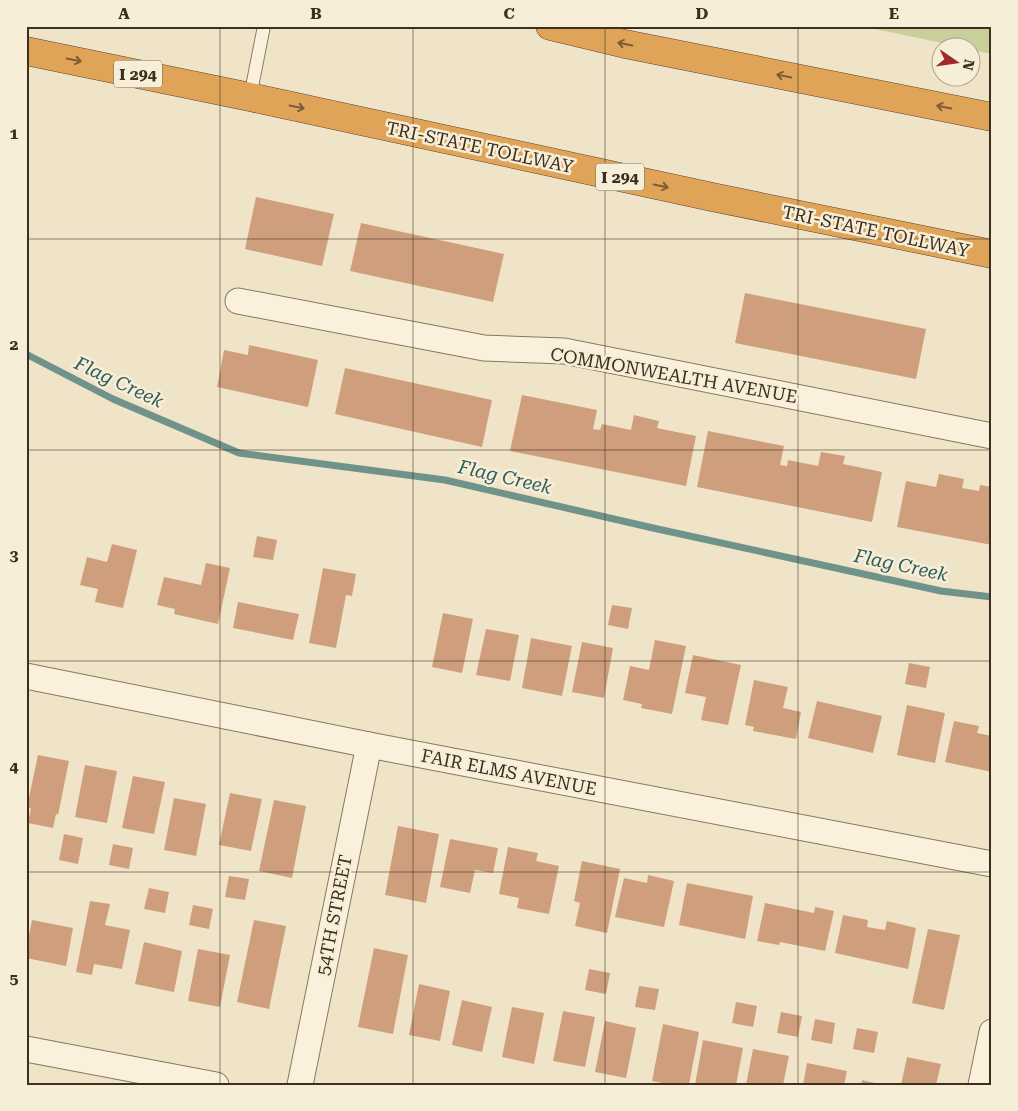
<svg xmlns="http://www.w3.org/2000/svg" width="1018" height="1111" font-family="'Roboto Serif',serif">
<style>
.green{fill:#c9cf9b}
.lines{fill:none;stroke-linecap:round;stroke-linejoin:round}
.stream{stroke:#6f938a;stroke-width:7}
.building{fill:#cf9f7d}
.lane-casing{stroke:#8d765c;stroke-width:14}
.street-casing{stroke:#8d765c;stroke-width:27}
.highway-casing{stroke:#5b4430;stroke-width:29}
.lane{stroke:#faf1dc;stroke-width:12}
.street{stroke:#faf1dc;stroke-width:25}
.highway{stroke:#e0a458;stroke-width:28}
.oneway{stroke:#7e5d36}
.grid{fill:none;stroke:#3d2e20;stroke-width:1;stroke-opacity:0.55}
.labels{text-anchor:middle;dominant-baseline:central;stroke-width:5;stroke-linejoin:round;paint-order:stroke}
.shield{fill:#f7eed8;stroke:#756857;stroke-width:1}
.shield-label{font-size:16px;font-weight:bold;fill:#3d2e20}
.street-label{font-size:18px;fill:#3d2e20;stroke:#f7eed8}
.water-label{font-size:19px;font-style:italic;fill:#2f5d5a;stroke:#f7eed8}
.neatline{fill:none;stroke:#3d2e20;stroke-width:2}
.grid-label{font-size:16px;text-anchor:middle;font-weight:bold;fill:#3d2e20}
</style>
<rect width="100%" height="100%" fill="#f0e4c8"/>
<polygon class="green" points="861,26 992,26 992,54 971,50 970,48 961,47"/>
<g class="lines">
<polyline class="stream" points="26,354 113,399 239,453 445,480 653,528 941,591 992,597"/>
</g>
<g class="building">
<polygon points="256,197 334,214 322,266 245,249"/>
<polygon points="361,223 504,254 493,302 350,271"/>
<polygon points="745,293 926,329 916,379 735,343"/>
<polygon points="249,345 318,360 308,407 217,387 224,350 248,355"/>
<polygon points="345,368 492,400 482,447 335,414"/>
<polygon points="522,395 597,410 593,429 600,430 602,424 631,430 634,415 659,421 657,428 696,436 686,486 510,451"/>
<polygon points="708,431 784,446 780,465 787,466 788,460 818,466 821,452 845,456 843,464 882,472 872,522 697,487"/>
<polygon points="939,474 964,479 962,488 979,491 980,485 992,487 992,545 897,527 906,481 936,487"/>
<polygon points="257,536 277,540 273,560 253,557"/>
<polygon points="112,544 137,550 123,608 95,602 98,589 80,585 87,557 107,562"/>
<polygon points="206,563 230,568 218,624 174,614 175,609 157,605 164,577 201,585"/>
<polygon points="323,568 356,574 352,596 346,595 336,648 309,643"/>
<polygon points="238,602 299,614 293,640 233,628"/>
<polygon points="612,605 632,608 628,629 608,625"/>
<polygon points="443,613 473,619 462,673 432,667"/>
<polygon points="486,629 519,635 510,681 476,675"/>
<polygon points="531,638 572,646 562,696 522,688"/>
<polygon points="655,640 686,646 672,714 641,708 642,704 623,700 630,666 649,670"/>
<polygon points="582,642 613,648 604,698 572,692"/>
<polygon points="693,655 741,665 728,725 701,720 706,697 685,693"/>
<polygon points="909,663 930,667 926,688 905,684"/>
<polygon points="754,680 788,687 783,708 801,712 796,739 753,731 754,727 745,725"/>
<polygon points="817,701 882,716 873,753 808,738"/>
<polygon points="907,705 945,713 935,763 897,755"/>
<polygon points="954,721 979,726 977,733 992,736 992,772 945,762"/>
<polygon points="38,755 69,761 58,815 56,814 53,828 28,823 31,808 27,807"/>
<polygon points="85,765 117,771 107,823 75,817"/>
<polygon points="133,776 165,782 154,834 122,828"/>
<polygon points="230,793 262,799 251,851 219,845"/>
<polygon points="174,798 206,804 196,856 164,850"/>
<polygon points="274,800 306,806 292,878 259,871"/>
<polygon points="398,826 439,834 426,903 385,895"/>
<polygon points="64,834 83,838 78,864 59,860"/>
<polygon points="450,839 498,848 493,873 475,870 470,893 440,887"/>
<polygon points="113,844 133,848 129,869 109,865"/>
<polygon points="508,847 538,853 536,861 559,866 549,914 517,908 519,898 499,894"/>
<polygon points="582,861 620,869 607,933 575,926 580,903 574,901"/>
<polygon points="648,875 674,881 664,927 615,917 624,878 647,883"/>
<polygon points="229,876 249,879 245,900 225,897"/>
<polygon points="687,883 753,896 745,939 679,925"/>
<polygon points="149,888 169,892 165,913 144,909"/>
<polygon points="90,901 110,904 105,925 130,930 122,969 94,964 92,975 76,972"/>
<polygon points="765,903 814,913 815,907 834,911 825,951 780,942 779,945 757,941"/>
<polygon points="193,905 213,909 209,929 189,925"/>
<polygon points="843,915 868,920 867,927 885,930 887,921 916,928 908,969 835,953"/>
<polygon points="32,920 73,928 66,966 26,958 26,950"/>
<polygon points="254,920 286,926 269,1009 237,1002"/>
<polygon points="928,929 960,935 944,1010 912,1003"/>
<polygon points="144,942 182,951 174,992 135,984"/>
<polygon points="374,948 408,955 393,1034 358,1027"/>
<polygon points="198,949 230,955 220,1007 188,1001"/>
<polygon points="589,969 610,973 606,994 585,990"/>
<polygon points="419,984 450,991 440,1041 409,1035"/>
<polygon points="639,986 659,989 655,1010 635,1007"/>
<polygon points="462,1000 492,1007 482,1052 452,1045"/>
<polygon points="736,1002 757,1006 753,1027 732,1023"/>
<polygon points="512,1007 544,1013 534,1064 502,1057"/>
<polygon points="563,1011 595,1017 585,1067 553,1061"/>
<polygon points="781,1012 802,1016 798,1037 777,1033"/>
<polygon points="815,1019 835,1023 832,1044 811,1040"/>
<polygon points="605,1021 636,1028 626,1078 595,1072"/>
<polygon points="663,1024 699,1032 689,1085 673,1085 652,1081"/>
<polygon points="857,1028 878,1032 874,1053 853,1049"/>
<polygon points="703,1040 743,1048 736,1085 695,1085"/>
<polygon points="753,1049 789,1056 783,1085 746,1085"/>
<polygon points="907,1057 941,1064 936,1085 901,1085"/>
<polygon points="807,1063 847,1071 844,1085 803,1085"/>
<polygon points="862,1080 879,1084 879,1085 861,1085"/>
</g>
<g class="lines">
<g class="lane-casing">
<polyline id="lane" points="250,97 264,26"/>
</g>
<g class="street-casing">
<g id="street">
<polyline points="238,301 484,348 564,351 992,436"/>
<polyline points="26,676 369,745 992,864"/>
<polyline points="26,1049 216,1085"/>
<polyline points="300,1085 369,745"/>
<polyline points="981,1085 992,1032"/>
</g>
</g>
<g class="highway-casing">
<g id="highway">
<polyline points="550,26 625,44 992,117"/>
<polyline points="26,51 250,97 712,197 992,254"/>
</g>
</g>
<use href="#lane" class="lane"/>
<use href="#street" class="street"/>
<use href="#highway" class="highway"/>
</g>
<defs><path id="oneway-shaft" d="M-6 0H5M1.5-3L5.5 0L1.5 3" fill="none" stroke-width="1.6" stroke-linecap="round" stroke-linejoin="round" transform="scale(1.25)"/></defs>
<g class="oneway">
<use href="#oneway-shaft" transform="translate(625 44) rotate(-168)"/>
<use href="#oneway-shaft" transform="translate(74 60) rotate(12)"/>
<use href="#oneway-shaft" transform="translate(784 76) rotate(-169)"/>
<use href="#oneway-shaft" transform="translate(297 107) rotate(12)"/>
<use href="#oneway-shaft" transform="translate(944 107) rotate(-169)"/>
<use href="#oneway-shaft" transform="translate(661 186) rotate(12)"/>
</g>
<path class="grid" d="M220,26V1085M413,26V1085M605,26V1085M798,26V1085M26,239H992M26,450H992M26,661H992M26,872H992"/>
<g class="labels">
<g class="shield">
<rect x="114" y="60.5" width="48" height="27" rx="4"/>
<rect x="596" y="163.5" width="48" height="27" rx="4"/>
</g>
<g class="shield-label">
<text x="138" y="74">I 294</text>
<text x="620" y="177">I 294</text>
</g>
<g class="street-label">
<text transform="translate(480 147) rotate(12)">TRI-STATE TOLLWAY</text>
<text transform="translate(876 231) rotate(12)">TRI-STATE TOLLWAY</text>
<text transform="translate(674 375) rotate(10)">COMMONWEALTH AVENUE</text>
<text transform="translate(509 772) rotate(11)">FAIR ELMS AVENUE</text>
<text transform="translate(334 915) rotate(-79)">54TH STREET</text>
</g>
<g class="water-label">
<text transform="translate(119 382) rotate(25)">Flag Creek</text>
<text transform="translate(505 477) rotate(13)">Flag Creek</text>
<text transform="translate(901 565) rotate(12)">Flag Creek</text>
</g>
</g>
<rect width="1018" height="1111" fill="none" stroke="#f7eed8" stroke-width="55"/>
<g transform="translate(956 62) rotate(103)"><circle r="24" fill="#f7eed8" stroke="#ada18e"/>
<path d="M0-4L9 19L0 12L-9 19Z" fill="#9e2a2b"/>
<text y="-8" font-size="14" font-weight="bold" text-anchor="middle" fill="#3d2e20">N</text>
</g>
<rect x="28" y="28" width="962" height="1056" class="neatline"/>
<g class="grid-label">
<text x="124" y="19">A</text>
<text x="316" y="19">B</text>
<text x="509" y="19">C</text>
<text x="702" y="19">D</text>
<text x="894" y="19">E</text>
<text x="14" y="139">1</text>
<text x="14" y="350">2</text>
<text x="14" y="561">3</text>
<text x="14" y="772">4</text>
<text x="14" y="984">5</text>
</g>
</svg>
